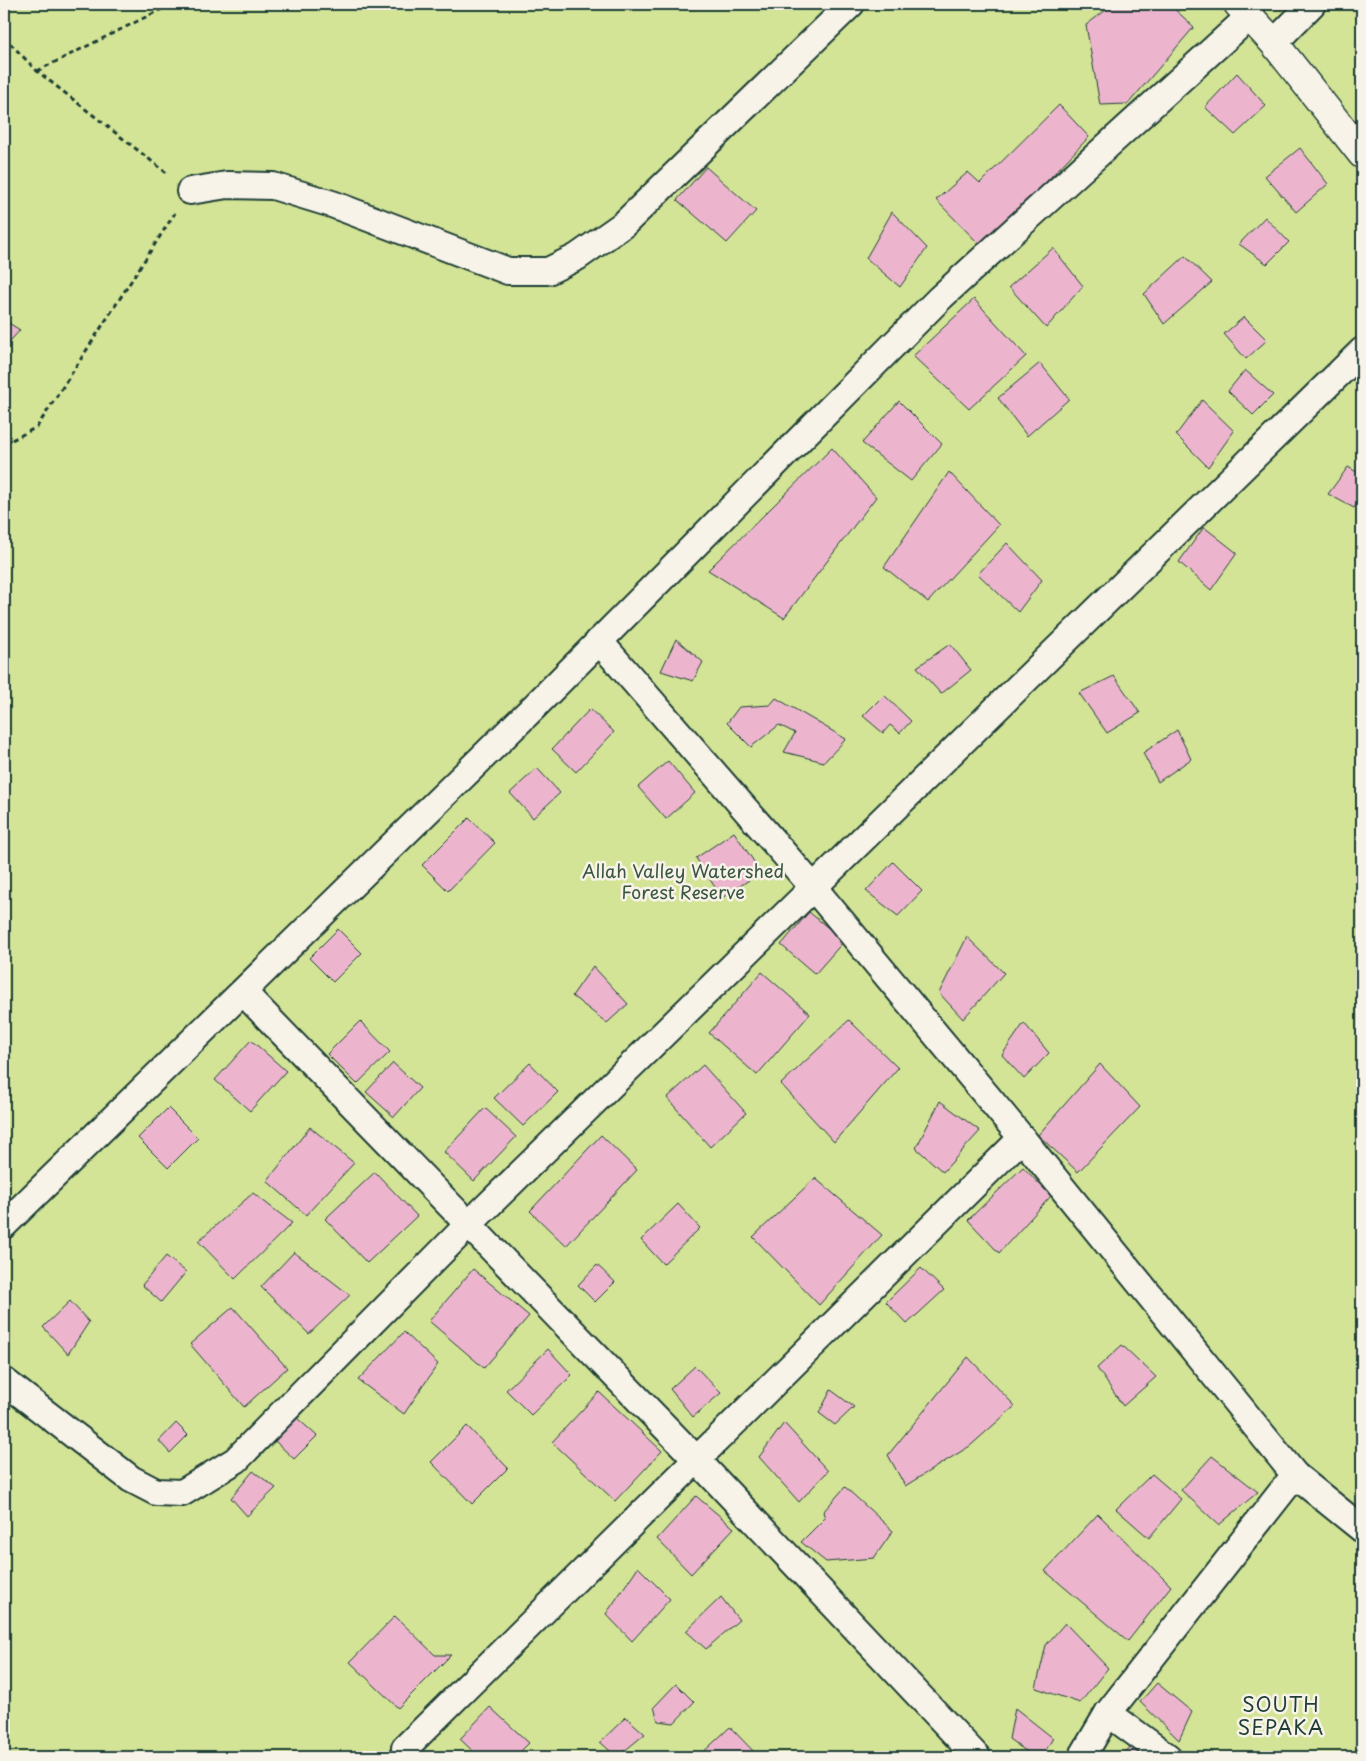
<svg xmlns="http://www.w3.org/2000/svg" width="1366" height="1761" font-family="'Playpen Sans',sans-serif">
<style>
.green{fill:#d3e497;stroke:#799066}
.building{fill:#ecb5cd;stroke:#1f3d34}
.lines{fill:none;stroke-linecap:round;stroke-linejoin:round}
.minor-casing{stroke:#1f3d34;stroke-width:30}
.secondary-casing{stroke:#1f3d34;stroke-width:31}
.path{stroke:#1f3d34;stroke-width:3;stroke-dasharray:5 4;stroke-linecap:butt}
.minor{stroke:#f7f3e8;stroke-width:26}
.secondary{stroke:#f7f3e8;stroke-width:28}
.labels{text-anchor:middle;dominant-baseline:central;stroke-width:5;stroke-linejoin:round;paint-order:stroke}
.park-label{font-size:18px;fill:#3a5643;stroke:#f7f3e8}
.quarter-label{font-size:20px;letter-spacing:1px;fill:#1f3d34;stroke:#f7f3e8}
</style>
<rect width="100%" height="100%" fill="#f4e0e0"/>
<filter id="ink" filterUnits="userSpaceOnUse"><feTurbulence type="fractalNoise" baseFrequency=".02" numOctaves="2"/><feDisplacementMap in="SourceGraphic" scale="10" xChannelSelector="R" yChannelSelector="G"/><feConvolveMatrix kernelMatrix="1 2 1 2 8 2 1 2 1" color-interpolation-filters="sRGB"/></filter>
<g filter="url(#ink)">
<rect class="green" x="4" y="4" width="1358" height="1753"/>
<g class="building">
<polygon points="1114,4 1169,4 1194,27 1128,104 1100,105 1086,25"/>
<polygon points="1237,73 1266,106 1235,135 1205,107"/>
<polygon points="1059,105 1089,137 983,248 936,200 968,172 980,183"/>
<polygon points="1300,148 1328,184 1296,212 1265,176"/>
<polygon points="706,167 756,211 727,243 677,200"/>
<polygon points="892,212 927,248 900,287 866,258"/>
<polygon points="1265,217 1289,242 1267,264 1239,244"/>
<polygon points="1053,248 1083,286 1046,328 1009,287"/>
<polygon points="1185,256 1212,282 1164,324 1144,294"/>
<polygon points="974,299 1026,356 969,409 913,356"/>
<polygon points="1244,317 1267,340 1246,359 1224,334"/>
<polygon points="4,320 20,330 4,348"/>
<polygon points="1040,363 1069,399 1027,436 998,398"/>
<polygon points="1245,370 1273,395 1253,415 1228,391"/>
<polygon points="1202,400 1234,431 1208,467 1176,435"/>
<polygon points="899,401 942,444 911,481 862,443"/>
<polygon points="832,448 876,497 784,618 708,570"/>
<polygon points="1348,467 1362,475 1362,498 1354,508 1328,494"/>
<polygon points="949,472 999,525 928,602 884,567"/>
<polygon points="1204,527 1237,553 1211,590 1179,562"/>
<polygon points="1007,543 1042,580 1018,612 978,574"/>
<polygon points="676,639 703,662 693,681 661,671"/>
<polygon points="950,644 971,670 941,694 917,667"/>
<polygon points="1114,676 1140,713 1107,733 1079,693"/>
<polygon points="884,695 911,721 900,733 890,725 883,733 863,716"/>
<polygon points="776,698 846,739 824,762 784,752 795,733 779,725 751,747 727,723 739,707 770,705"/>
<polygon points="590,709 614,732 576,772 552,749"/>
<polygon points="1177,730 1191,759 1158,782 1143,753"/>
<polygon points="668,761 695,793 666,819 638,787"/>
<polygon points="537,768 560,793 533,818 510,793"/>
<polygon points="469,818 495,843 448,891 422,865"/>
<polygon points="734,832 761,872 722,898 696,858"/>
<polygon points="893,862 922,891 898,916 866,891"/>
<polygon points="809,912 844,941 815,974 781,945"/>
<polygon points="338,929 362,953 333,982 309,958"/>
<polygon points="967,937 1004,973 963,1019 939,993"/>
<polygon points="593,966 628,1004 607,1023 572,996"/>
<polygon points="762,972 810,1014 757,1075 709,1033"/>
<polygon points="849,1020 898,1068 834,1142 781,1084"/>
<polygon points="360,1021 390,1052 357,1084 327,1054"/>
<polygon points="1024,1023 1049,1053 1024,1079 1002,1055"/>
<polygon points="251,1040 286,1071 250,1111 215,1080"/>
<polygon points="393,1063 420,1088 394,1117 366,1092"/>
<polygon points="530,1063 558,1092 523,1126 494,1098"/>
<polygon points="1100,1064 1140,1107 1078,1172 1038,1135"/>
<polygon points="703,1065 746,1113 710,1147 667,1098"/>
<polygon points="940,1101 980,1131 943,1172 916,1148"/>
<polygon points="168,1108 198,1138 168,1168 138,1138"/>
<polygon points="485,1108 516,1137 474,1181 444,1152"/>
<polygon points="310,1127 354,1163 306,1215 267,1181"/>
<polygon points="601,1135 637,1170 566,1246 530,1211"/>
<polygon points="1023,1167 1051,1196 999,1253 968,1220"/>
<polygon points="375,1172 417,1216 367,1263 325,1219"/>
<polygon points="815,1178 882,1235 819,1305 753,1237"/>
<polygon points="253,1193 292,1223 235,1279 198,1241"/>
<polygon points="678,1204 700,1228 663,1264 641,1240"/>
<polygon points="294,1252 350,1295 309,1334 261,1287"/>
<polygon points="166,1256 186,1272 161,1302 142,1285"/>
<polygon points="597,1265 615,1282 595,1302 578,1285"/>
<polygon points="921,1268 944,1290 907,1324 886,1302"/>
<polygon points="473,1269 529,1316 484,1368 429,1321"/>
<polygon points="70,1301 89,1322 68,1354 43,1327"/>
<polygon points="233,1307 287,1368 244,1407 190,1344"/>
<polygon points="404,1332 438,1364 404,1414 358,1380"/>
<polygon points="1122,1345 1156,1377 1123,1406 1097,1368"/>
<polygon points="548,1349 572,1375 531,1415 506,1390"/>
<polygon points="968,1357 1015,1406 970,1446 905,1486 888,1455"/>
<polygon points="695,1366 721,1393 693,1417 670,1389"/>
<polygon points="831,1390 854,1407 835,1425 819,1413"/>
<polygon points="599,1392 662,1451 615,1501 552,1442"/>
<polygon points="297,1418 317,1436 294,1459 275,1441"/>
<polygon points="176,1423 188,1435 170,1453 159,1441"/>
<polygon points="784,1423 828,1471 799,1502 759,1457"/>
<polygon points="467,1426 508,1468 472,1504 431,1462"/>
<polygon points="1212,1456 1258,1492 1219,1525 1181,1490"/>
<polygon points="253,1471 276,1488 247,1516 231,1498"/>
<polygon points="1152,1474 1181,1499 1149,1538 1116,1509"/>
<polygon points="845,1487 893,1531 874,1558 826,1562 801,1542 825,1518 823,1512"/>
<polygon points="696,1496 734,1528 691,1574 657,1539"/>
<polygon points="1098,1514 1171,1586 1128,1641 1045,1571"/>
<polygon points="638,1567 670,1599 632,1641 606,1614"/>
<polygon points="721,1597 739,1620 706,1649 686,1631"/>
<polygon points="395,1616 435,1655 451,1655 398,1708 350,1662"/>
<polygon points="1065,1623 1108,1668 1080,1703 1036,1688 1046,1645"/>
<polygon points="1157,1683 1192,1712 1179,1740 1140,1702"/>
<polygon points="676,1684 694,1702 674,1723 658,1721 654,1707"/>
<polygon points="490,1707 529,1743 515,1757 479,1757 460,1739"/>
<polygon points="1015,1708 1053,1738 1042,1757 1034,1757 1009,1739"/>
<polygon points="626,1717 645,1734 617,1757 600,1742"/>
<polygon points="730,1727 759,1757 698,1757"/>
<polygon points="1131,1746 1145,1757 1121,1757"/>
</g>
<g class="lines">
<g class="minor-casing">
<g id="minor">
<polyline points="1274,43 1312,4"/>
<polyline points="190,191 227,185 273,186 332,204 508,271 548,271 577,257 624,224 851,4"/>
<polyline points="599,641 813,887 1022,1138 1295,1475 1108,1713 1082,1757"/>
<polyline points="243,992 696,1459 977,1757"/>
<polyline points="4,1225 536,705 940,298 1250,16"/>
<polyline points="4,1381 131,1479 156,1492 182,1493 236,1460 467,1226 1362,351"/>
<polyline points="1295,1475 1362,1529"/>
<polyline points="1108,1713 1168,1757"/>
<polyline points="405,1748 1022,1138"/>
</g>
</g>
<g class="secondary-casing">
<polyline id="secondary" points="1238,4 1274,43 1362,154"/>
</g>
<g class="path">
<polyline points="4,37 37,71 168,174"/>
<polyline points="37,71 172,4"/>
<polyline points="4,444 37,427 175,213"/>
</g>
<use href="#minor" class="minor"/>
<use href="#secondary" class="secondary"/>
</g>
</g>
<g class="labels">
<g class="park-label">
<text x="683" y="870">Allah Valley Watershed<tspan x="683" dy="21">Forest Reserve</tspan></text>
</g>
<g class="quarter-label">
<text x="1281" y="1704">SOUTH<tspan x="1281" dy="23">SEPAKA</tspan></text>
</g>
</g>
<rect width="1366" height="1761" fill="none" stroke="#f7f3e8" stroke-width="20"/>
<rect x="10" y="10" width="1346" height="1741" fill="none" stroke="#1f3d34" stroke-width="2" filter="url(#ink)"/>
</svg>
